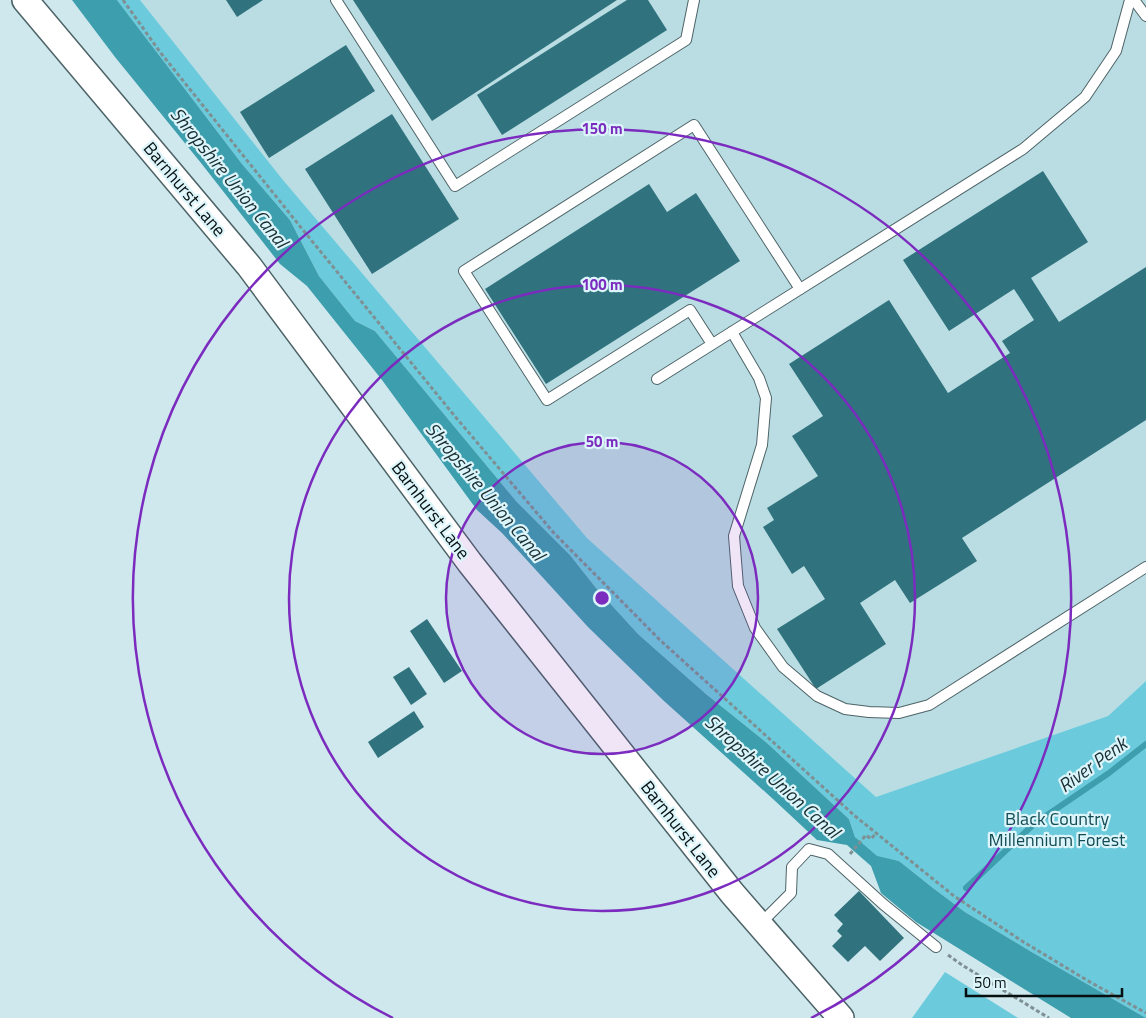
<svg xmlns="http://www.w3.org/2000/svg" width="1146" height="1018" font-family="'Titillium Web',sans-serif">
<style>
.built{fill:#badde3}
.green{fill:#6bcbdc}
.water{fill:#3d9eae}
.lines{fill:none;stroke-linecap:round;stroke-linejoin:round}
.stream{stroke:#3d9eae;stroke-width:6}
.building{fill:#30737e}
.service-casing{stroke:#4d6367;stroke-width:12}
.tertiary-casing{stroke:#4d6367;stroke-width:28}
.path{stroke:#7e9093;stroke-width:3;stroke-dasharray:4 2.5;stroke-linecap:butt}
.service{stroke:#fff;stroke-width:10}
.tertiary{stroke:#fff;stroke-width:25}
.ring{fill:none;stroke:#7b2cbf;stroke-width:2.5}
.labels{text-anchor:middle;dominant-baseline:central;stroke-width:4.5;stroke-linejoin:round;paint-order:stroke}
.street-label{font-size:18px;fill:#060e0f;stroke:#dcf5fa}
.park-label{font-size:18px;fill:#134b54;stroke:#dcf5fa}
.water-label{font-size:19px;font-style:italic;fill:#172d31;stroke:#dcf5fa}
.centre{fill:#7b2cbf;stroke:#dcf5fa;stroke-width:2.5}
.ring-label{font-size:15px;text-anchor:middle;font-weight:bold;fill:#7b2cbf;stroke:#dcf5fa;stroke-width:4.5;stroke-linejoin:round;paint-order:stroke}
</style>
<rect width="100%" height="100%" fill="#cfe8ed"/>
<polygon class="built" points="140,0 1146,0 1146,681 1108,716 876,797 587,538 283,180"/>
<g class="green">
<polygon points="117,0 140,0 283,180 587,538 876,797 1108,716 1146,681 1146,1018 1030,951 965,912 933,888 899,861 877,857 855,837 849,819 767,743 706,694 638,634 596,588 570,555 516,501 375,331 355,321 319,276 290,220 242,164"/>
<polygon points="945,972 1018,1018 912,1018"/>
</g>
<polygon class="water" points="72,0 117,0 242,164 290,220 319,276 355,321 375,331 516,501 570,555 596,588 638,634 706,694 767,743 849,819 855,837 877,856 899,861 933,888 965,912 1030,951 1146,1018 1071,1018 916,922 881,893 871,866 847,845 817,840 773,799 664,701 588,627 502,533 477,510 382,380 307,286 280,264 201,163 115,57"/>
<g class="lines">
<polyline class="stream" points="966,888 1034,824 1109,773 1146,744"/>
</g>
<g class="building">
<polygon points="226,0 263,0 237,17"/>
<polygon points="353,0 617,0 432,121"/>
<polygon points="627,0 648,0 667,30 502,135 477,95"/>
<polygon points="346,45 375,91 269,158 240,112"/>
<polygon points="392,114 459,219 372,274 305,169"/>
<polygon points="1043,171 1088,242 1031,278 1059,322 1146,267 1146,420 962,538 977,561 910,603 895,580 860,603 886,644 816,689 777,629 825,599 804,566 792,574 763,527 774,520 767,508 818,476 792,436 823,416 789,364 889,300 948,393 1010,353 1002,341 1034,320 1014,289 949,331 903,260"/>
<polygon points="649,184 667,212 696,193 740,261 546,384 485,289"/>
<polygon points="427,619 462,671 444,683 410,631"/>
<polygon points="409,667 427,694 411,705 393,677"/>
<polygon points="414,711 424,727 378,758 368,742"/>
<polygon points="859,891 904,938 880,961 865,946 848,962 832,946 842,936 837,931 843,924 834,915"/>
</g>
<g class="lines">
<g class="service-casing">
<g id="service">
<polyline points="336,0 455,186 686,40 694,0"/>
<polyline points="1134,0 1146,16"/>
<polyline points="732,332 759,378 766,398 762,445 734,536 738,586 755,628 783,667 817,696 845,709 869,712 899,713 929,705 1146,567"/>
<polyline points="712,344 690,310 547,400 464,271 694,125 800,289"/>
<polyline points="657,379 1023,149 1085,97 1116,51 1130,0"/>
<polyline points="760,924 791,893 792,867 809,849 828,854 883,904 936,947"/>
</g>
</g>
<g class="tertiary-casing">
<polyline id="tertiary" points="25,0 249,266 470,563 732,893 841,1018"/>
</g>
<g class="path">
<polyline points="123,0 160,52 303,230 453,414 553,532 661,641 855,816 954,896 1022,941 1090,982 1146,1013"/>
<polyline points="850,854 866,835 871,839 876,833"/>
<polyline points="948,955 962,965 1049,1018"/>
</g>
<use href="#service" class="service"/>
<use href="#tertiary" class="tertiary"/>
</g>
<circle cx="602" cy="598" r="156" fill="#7b2cbf" fill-opacity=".12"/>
<g class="ring">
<circle cx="602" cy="598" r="156"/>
<circle cx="602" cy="598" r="313"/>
<path d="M393 1018A469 469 0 1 1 811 1018"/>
</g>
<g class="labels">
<g class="street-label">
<text transform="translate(185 189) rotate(50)">Barnhurst Lane</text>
<text transform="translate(431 510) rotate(53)">Barnhurst Lane</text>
<text transform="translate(681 829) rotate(52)">Barnhurst Lane</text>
</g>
<g class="park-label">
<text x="1057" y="818">Black Country<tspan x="1057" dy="21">Millennium Forest</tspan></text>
</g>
<g class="water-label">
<text transform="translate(230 177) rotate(51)">Shropshire Union Canal</text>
<text transform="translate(486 491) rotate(50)">Shropshire Union Canal</text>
<text transform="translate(1092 764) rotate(-36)">River Penk</text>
<text transform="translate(773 776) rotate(42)">Shropshire Union Canal</text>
</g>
</g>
<circle cx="602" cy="598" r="8" class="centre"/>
<g class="ring-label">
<text x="602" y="134">150 m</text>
<text x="602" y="290">100 m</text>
<text x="602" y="447">50 m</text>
</g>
<path d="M966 988v8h156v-8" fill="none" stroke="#060e0f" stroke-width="2.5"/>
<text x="974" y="988" font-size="15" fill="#060e0f" stroke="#dcf5fa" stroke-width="4" paint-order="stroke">50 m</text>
</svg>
